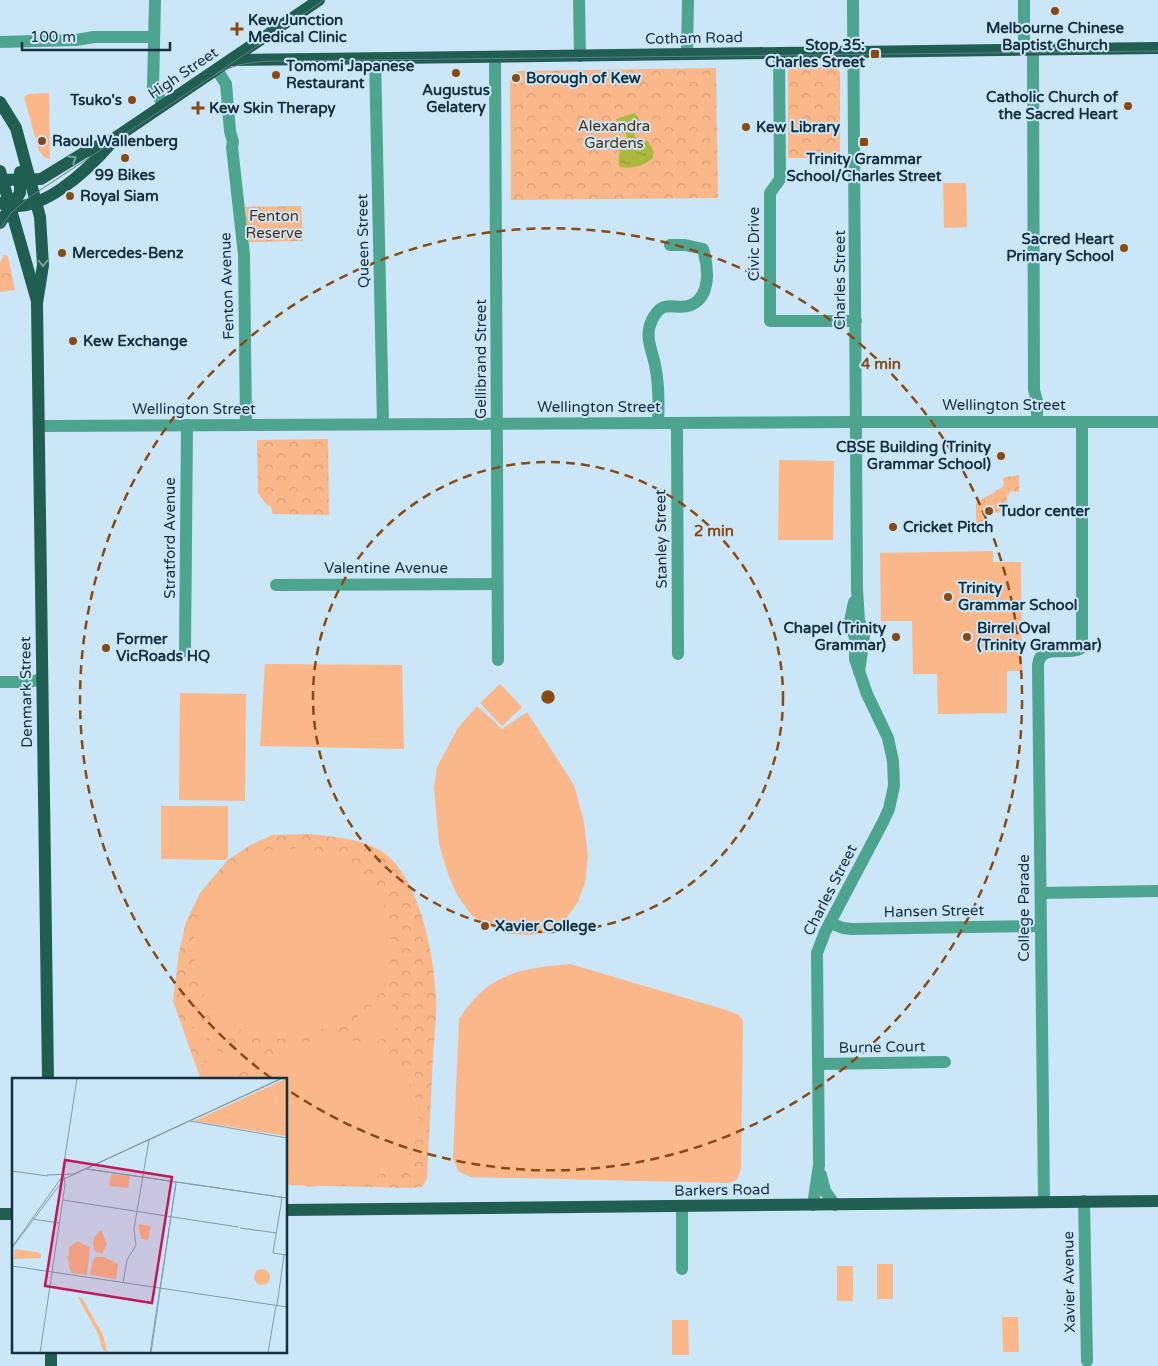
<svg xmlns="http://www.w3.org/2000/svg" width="1158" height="1366" font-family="'Varela Round',sans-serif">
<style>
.park{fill:url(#park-crowns)}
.garden{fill:#fab78a}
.water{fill:url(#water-ripples)}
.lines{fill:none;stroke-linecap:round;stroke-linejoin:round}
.minor{stroke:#4da58f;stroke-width:12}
.major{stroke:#1f5e50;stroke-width:12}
.tram{stroke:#617d8d;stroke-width:1}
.oneway{stroke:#75a2a3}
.ring{fill:none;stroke:#894913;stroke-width:2.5;stroke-dasharray:9 6}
.poi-dot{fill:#894913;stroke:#cbe6f6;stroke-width:2}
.labels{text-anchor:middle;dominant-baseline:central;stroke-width:4;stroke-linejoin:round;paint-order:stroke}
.poi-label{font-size:15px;font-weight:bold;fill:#133040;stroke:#cbe6f6;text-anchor:start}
.street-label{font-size:15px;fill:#133040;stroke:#cbe6f6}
.park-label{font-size:15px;fill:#552f12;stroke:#cbe6f6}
.inset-road{fill:none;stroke:#819dad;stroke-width:1}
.view{fill:#c2185b;fill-opacity:0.15;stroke:#c2185b;stroke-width:2.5}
.inset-edge{fill:none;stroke:#133040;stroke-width:2.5}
.centre{fill:#894913;stroke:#cbe6f6;stroke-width:2.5}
.ring-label{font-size:15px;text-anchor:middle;font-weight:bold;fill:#894913;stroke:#cbe6f6;stroke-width:4;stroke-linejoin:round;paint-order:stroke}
</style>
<defs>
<pattern id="park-crowns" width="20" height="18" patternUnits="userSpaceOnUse" patternTransform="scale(1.25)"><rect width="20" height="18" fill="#fab78a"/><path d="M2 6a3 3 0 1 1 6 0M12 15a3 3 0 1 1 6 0" fill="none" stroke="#d59e78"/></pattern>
<pattern id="water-ripples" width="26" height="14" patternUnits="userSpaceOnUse" patternTransform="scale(1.25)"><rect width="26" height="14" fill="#adb83f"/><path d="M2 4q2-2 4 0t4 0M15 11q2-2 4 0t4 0" fill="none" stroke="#8c9636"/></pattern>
</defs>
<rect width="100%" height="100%" fill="#cbe6f6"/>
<g class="park">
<polygon points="835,67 840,72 840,158 788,158 788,68"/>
<polygon points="716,68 718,198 511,200 510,77 516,71"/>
<polygon points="301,206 303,241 249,242 245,207"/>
<polygon points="4,255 8,256 15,290 0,292 0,262"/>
<polygon points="328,439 329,515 273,514 271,507 266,504 258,493 257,440"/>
<polygon points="1019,475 1019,492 1010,491 1010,494 1007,495 1007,503 1010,504 1011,508 1003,508 1003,512 983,513 984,524 976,524 976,503 1004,486 1003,479 1006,477"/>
<path d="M308,834C333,837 363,838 384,853C420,879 434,955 436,996C437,1016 434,1037 433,1057C431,1098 429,1138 427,1179L422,1187L412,1188L286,1185V1080H201L173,1001L179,952L186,922L200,893L228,860L250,845L273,835Z"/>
</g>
<g class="garden">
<polygon points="49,93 50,159 44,157 39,151 24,97 29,94"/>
<polygon points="943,183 966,183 967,227 944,228"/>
<polygon points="779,460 834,461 833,540 778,540"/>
<polygon points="993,551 993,562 1021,562 1022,671 1007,671 1007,713 938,714 937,674 913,674 912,621 881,621 880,553"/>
<polygon points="265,664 402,665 404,749 260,746"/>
<polygon points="500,684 522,707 502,726 480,703"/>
<polygon points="180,693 246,694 245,801 179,800"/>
<polygon points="477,706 502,729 527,712 574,785 584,822 588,856 585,883 578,902 565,920 549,932 531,935 510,934 493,928 472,916 457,895 448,874 439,844 434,787 437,767 458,728"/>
<polygon points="161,806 228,806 228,858 225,860 161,859"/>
<polygon points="304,848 337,857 364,877 384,905 393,949 383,992 346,1019 311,1034 270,1040 228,1025 201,990 192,946 198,914 214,885 239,863 269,850"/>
<path d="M570,964L726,1010L739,1015L743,1021L741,1169L737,1180L728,1183L471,1177L459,1172L453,1159L459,1019C489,973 518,969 570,964Z"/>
<polygon points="385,996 404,1022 371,1046 399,1067 416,1098 419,1134 404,1163 367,1181 309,1187 286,1180 286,1080 258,1080 256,1058 281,1056 302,1043 337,1037 370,1045 352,1021"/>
<polygon points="192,998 212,1056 245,1045 252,1065 220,1077 221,1080 213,1080 185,1000"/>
<polygon points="186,1010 211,1080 207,1080 183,1011"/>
<polygon points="216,1024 227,1031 216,1053 214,1054 205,1028"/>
<rect x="877" y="1264" width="16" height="35"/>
<rect x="837" y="1266" width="16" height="35"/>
<polygon points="1002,1317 1018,1317 1019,1352 1003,1352"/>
<polygon points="672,1320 688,1320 689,1355 672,1355"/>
</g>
<path class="water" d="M635,113L640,121L639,125L634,131L636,139L648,141L654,152L652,159C642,166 633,169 620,167C617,157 620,148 628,141L626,134L620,132L616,119Z"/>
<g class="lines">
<g class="minor">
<polyline points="155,0 153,88 164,105"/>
<polyline points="579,0 580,56"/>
<polyline points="853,0 857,590 859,620 864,636 859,672"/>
<polyline points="1024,0 1024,50"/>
<polyline points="0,42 76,40 94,37 154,37"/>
<polyline points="1033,50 1034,390 1037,401 1037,422"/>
<polyline points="779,53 780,179 770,193 770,321 856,321"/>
<polyline points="687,54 688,0"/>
<polyline points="495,57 498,660"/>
<polyline points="375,58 383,424"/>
<polyline points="217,70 226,84 230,131 233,142 232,147 244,255 246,425"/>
<path d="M658,423C659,404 659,384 655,365C652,350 644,336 652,320C664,296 675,312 691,305C712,296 708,266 703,249L685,245H670"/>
<polyline points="677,423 678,654"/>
<polyline points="40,426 857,422 1158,422"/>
<polyline points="276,585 497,584"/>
<polyline points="185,651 187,425"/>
<polyline points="0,682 29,682 42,679"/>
<polyline points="1041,893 1158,891"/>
<polyline points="830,923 843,928 852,929 1040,926"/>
<polyline points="818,1064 945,1062"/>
<polyline points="821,1175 825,1191 835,1205"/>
<polyline points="1084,1201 1087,1361"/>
<path d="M1044,1202L1038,665C1040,643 1066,656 1080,649L1082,643V422"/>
<polyline points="813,1205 819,1165 817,953 825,932 883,822 889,809 894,786 893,761 888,738 867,694 855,659 855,638 850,621 854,602"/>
<polyline points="682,1207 682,1269"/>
</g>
<g class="major">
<polyline points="231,60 1158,48"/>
<polyline points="0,102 16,128 40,217 43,265 37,303 48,1080"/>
<polyline points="0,171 37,301"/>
<polyline points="0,180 41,179 85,152 115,138 319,0"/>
<path d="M0,203C38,219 89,169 112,142"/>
<polyline points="0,223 20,193 20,172"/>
<polyline points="286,1210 1158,1201"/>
<polyline points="0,1214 14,1214"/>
<polyline points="51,1366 51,1352"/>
</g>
<g class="tram">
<path d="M213,76C232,64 251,62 273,61L1158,51"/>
<polyline points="0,229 11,213 28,198 213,76 324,0"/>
</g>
</g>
<defs><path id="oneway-chevron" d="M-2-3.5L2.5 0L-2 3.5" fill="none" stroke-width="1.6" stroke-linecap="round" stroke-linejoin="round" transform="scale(1.25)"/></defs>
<g class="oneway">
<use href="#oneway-chevron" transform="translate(73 159) rotate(-32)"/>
<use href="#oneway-chevron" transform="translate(43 263) rotate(90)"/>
</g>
<g class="ring">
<circle cx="548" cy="697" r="235"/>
<path d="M271 1078A471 471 0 1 1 288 1090"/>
</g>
<g class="poi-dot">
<circle cx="1055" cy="11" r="5"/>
<path d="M234.5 21.5h5v5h5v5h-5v5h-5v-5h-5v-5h5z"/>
<rect x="870" y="49" width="10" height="10" rx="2.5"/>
<circle cx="456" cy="73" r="5"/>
<circle cx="276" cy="75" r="5"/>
<circle cx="516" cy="78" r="5"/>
<circle cx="132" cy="100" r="5"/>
<circle cx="1128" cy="106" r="5"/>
<path d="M195.5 100.5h5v5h5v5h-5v5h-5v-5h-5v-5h5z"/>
<circle cx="746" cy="127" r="5"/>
<circle cx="42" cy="141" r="5"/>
<rect x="859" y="137" width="10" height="10" rx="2.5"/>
<circle cx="125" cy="158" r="5"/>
<circle cx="70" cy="196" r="5"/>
<circle cx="1124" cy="248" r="5"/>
<circle cx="62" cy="253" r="5"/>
<circle cx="73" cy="341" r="5"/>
<circle cx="1001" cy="456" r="5"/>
<circle cx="989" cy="511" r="5"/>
<circle cx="893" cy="527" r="5"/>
<circle cx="948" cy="597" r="5"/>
<circle cx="896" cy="637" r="5"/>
<circle cx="967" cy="637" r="5"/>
<circle cx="106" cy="648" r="5"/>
<circle cx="485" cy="926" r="5"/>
</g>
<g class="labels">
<g class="poi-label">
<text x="248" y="20">Kew Junction<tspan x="248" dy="17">Medical Clinic</tspan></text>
<text x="1055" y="28" text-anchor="middle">Melbourne Chinese<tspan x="1055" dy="17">Baptist Church</tspan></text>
<text x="865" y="45" text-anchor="end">Stop 35:<tspan x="865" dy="17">Charles Street</tspan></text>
<text x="286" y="66">Tomomi Japanese<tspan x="286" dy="17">Restaurant</tspan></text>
<text x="526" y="78">Borough of Kew</text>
<text x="456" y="90" text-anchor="middle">Augustus<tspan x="456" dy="17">Gelatery</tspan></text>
<text x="1118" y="97" text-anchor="end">Catholic Church of<tspan x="1118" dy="17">the Sacred Heart</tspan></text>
<text x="122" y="100" text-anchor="end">Tsuko's</text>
<text x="209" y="108">Kew Skin Therapy</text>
<text x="756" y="127">Kew Library</text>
<text x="52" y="141">Raoul Wallenberg</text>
<text x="864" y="159" text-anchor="middle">Trinity Grammar<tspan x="864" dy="17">School/Charles Street</tspan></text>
<text x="125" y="175" text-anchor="middle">99 Bikes</text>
<text x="80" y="196">Royal Siam</text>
<text x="1114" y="239" text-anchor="end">Sacred Heart<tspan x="1114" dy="17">Primary School</tspan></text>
<text x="72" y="253">Mercedes-Benz</text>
<text x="83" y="341">Kew Exchange</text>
<text x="991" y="447" text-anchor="end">CBSE Building (Trinity<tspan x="991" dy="17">Grammar School)</tspan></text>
<text x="999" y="511">Tudor center</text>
<text x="903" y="527">Cricket Pitch</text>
<text x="958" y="588">Trinity<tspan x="958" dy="17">Grammar School</tspan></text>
<text x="886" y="628" text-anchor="end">Chapel (Trinity<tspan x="886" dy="17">Grammar)</tspan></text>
<text x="977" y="628">Birrel Oval<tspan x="977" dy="17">(Trinity Grammar)</tspan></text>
<text x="116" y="639">Former<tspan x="116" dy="17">VicRoads HQ</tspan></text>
<text x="495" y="926">Xavier College</text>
</g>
<g class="street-label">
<text transform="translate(694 38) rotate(-1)">Cotham Road</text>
<text transform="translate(183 73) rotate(-34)">High Street</text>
<text transform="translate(363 241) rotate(-91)">Queen Street</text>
<text transform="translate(754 244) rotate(-90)">Civic Drive</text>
<text transform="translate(840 280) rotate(-90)">Charles Street</text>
<text transform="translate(227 286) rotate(-92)">Fenton Avenue</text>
<text transform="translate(481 359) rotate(-90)">Gellibrand Street</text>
<text x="1004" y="405">Wellington Street</text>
<text x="599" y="407">Wellington Street</text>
<text x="194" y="409">Wellington Street</text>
<text transform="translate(170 538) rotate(-90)">Stratford Avenue</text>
<text transform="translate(661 539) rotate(-91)">Stanley Street</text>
<text x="386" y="568">Valentine Avenue</text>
<text transform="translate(26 692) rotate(-91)">Denmark Street</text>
<text transform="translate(830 890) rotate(-63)">Charles Street</text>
<text transform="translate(1024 908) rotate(-90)">College Parade</text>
<text transform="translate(934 911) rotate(-1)">Hansen Street</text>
<text transform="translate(882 1047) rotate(-1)">Burne Court</text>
<text transform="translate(722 1190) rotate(-1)">Barkers Road</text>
<text transform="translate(1069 1282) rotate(-91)">Xavier Avenue</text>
</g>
<g class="park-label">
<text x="614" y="126">Alexandra<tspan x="614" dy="17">Gardens</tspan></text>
<text x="274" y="216">Fenton<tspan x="274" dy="17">Reserve</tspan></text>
</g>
</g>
<g transform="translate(12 1078)">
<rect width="275" height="275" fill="#cbe6f6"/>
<path d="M258,8L275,45V58L182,43Z" fill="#fab78a"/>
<path d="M275,0V45L258,8ZM99,96L118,98L116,110L97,108ZM66,163L78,170L75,197L60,195L57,189V169ZM3,171L24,174L29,176V180L2,181ZM242 199a8 8 0 1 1 16 0a8 8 0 1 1-16 0ZM66,219L70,220L91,257L95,274L90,271L87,258Z" fill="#fab78a"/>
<path d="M126,146L139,148L136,162L129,161ZM89,152L95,166L90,176L83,173L81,166L82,159ZM66,164L75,171V182L72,184L75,192L70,196L60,192L61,184L58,188L55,178L59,179L58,169ZM84,179H92L106,186L104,201L78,197L81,182Z" fill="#fab78a"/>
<path class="inset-road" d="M178,43L275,60M74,91L275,120M75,91L275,120M51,92L65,0M0,93L36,98M35,97L62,96L270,0M270,120L261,175L275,177M51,122L226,149M21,141L47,145M228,150L265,155M0,169L52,96M0,170L52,101L271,0M0,188L275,229M111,205L115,182L124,167L122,151L137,62M265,227L272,177M28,275L53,107L51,91M138,275L164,106L161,103M139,275L164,104M256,275L264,227"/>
<path class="view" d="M53,82L160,99L140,225L33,208Z"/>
<rect width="275" height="275" class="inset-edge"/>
</g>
<circle cx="548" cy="697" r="8" class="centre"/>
<g class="ring-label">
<text x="881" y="369">4 min</text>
<text x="714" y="536">2 min</text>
</g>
<path d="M22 42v8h148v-8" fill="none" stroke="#133040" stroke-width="2.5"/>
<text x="30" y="42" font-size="15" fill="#133040" stroke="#cbe6f6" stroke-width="4" paint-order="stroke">100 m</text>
</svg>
